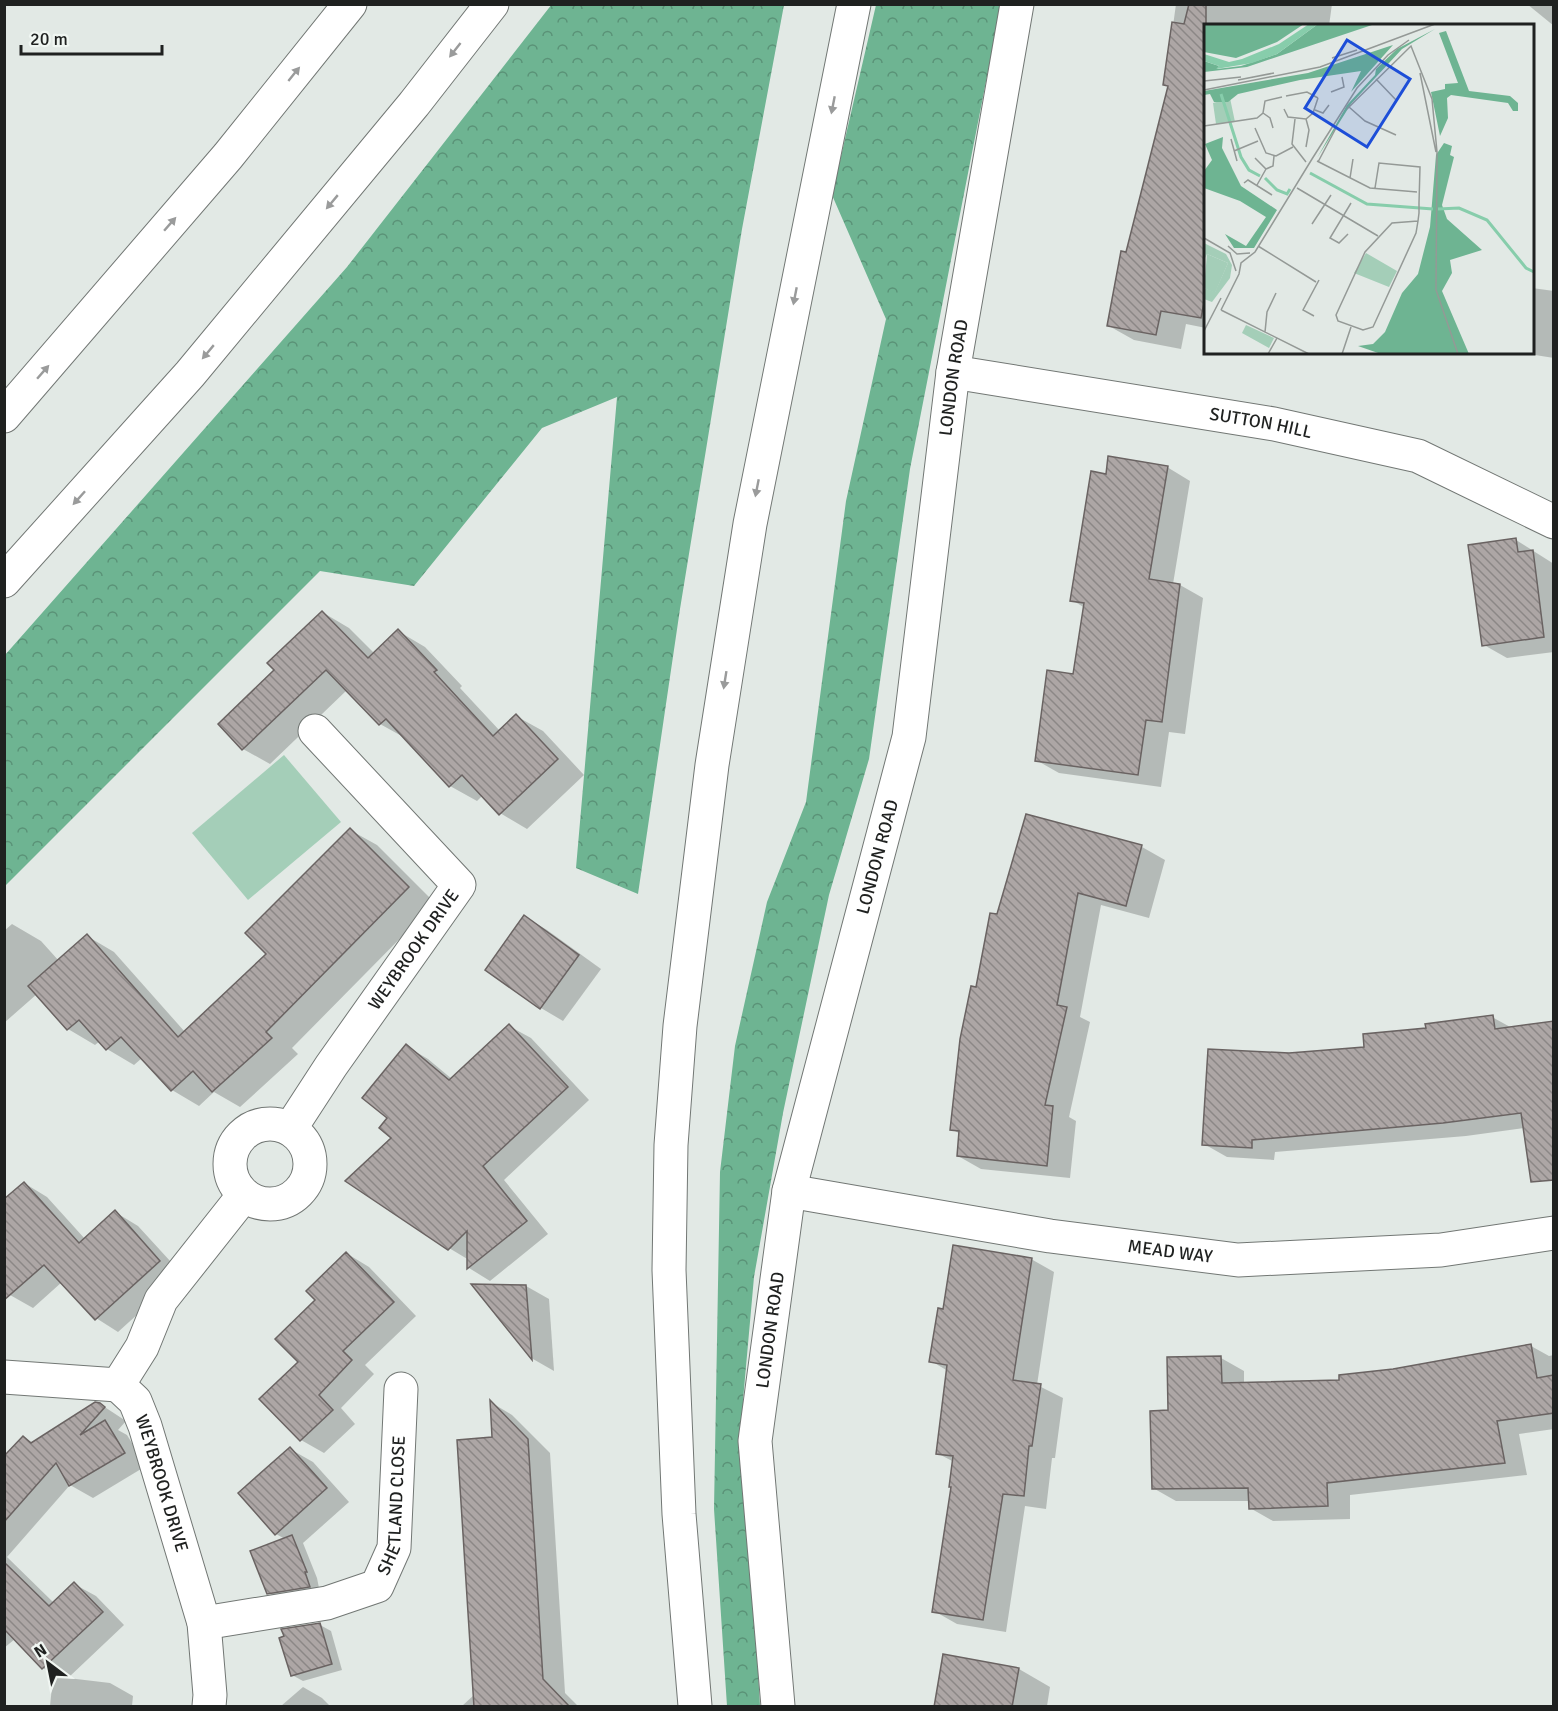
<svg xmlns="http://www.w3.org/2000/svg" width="1558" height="1711" font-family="Signika,sans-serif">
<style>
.grass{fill:#a4ceb8}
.forest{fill:url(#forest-crowns)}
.shadow{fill:#0003}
.building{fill:url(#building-back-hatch);stroke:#6a6362;stroke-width:1.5}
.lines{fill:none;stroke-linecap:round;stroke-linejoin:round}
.minor-casing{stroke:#727774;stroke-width:35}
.highway-casing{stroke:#727774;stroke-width:35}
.minor{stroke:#fff;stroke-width:33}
.highway{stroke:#fff;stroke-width:33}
.oneway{fill:#9a9b9b}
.labels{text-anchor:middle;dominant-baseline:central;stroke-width:4.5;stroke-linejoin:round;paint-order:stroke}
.street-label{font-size:18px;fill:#1f2120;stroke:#f0f6f2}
.inset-river{fill:none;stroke:#87cdab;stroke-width:3}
.inset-road{fill:none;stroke:#949996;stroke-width:1.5}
.view{fill:#1d4ed8;fill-opacity:0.15;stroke:#1d4ed8;stroke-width:3}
.inset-edge{fill:none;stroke:#1f2120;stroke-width:3}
</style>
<defs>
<pattern id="forest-crowns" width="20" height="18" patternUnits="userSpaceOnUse" patternTransform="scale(1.5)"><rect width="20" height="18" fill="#6eb492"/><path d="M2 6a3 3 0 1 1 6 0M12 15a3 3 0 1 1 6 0" fill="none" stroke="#5a9277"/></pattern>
<pattern id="building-back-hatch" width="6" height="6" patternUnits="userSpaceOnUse" patternTransform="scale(1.5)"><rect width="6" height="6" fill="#ada6a5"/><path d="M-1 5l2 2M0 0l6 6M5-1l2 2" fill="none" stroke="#8c8786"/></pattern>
</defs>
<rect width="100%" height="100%" fill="#e2e9e5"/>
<polygon class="grass" points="284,755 341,822 248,900 192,833"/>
<g class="forest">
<polygon points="552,4 784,5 742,229 680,609 638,894 576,868 617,397 542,428 414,586 320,571 5,886 5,655 347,267"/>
<polygon points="876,5 1001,5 910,469 869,759 829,895 783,1113 754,1277 743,1400 760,1706 727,1706 714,1509 720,1172 735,1046 767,902 806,802 846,501 886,319 832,195"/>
</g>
<g class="shadow">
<polygon points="1176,4 1332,4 1329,26 1206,26 1206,328 1186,324 1181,349 1134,340 1109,326 1170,87 1165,84"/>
<polygon points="1527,4 1554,4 1554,26"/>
<polygon points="1532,288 1554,291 1554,358 1516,352 1532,352"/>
<polygon points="1167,467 1190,481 1173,584 1180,585 1203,598 1185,734 1169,732 1161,787 1059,773 1036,760 1074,676 1085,608 1072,600 1107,475"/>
<polygon points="1516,540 1554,564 1554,652 1507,658 1484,645"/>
<polygon points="322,612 349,628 375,654 398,631 425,647 462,686 460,688 500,731 516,716 543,731 584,775 527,829 500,813 483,795 477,801 450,786 407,739 380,724 347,690 270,764 243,749 277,670"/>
<polygon points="1027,816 1142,847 1165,860 1149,918 1101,905 1080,1017 1090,1022 1069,1117 1076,1121 1070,1178 981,1169 958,1156 960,1134 952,1129 977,989"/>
<polygon points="350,830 377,845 435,903 292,1048 298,1054 240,1107 214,1092 199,1106 172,1090 142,1058 134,1065 107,1049 100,1041 95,1045 68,1029 37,994 4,1023 4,931 12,924 41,941 59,961 87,936 114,952 185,1032 268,954"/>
<polygon points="525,917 547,930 601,969 563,1021 541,1008"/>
<polygon points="1492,1017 1512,1028 1554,1124 1466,1136 1275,1152 1274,1160 1227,1157 1204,1144 1289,1055 1366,1049 1427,1029"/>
<polygon points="509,1026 531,1038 589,1100 504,1180 548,1234 490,1281 469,1268 469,1260 449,1248 394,1138 389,1118 406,1046 428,1059 452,1079"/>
<polygon points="24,1183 47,1197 85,1239 115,1212 138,1226 182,1274 118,1332 96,1318 62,1282 33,1308 10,1295"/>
<polygon points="346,1253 369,1267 416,1316 365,1365 374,1374 341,1408 355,1424 324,1453 301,1440 262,1399 300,1362 317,1300"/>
<polygon points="1031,1259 1054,1272 1037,1385 1063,1398 1055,1458 1052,1458 1046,1509 1025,1506 1006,1632 957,1624 934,1611 953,1487 954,1462 937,1453 948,1371 931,1361 944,1310"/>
<polygon points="474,1286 526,1286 549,1299 554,1371 533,1359"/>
<polygon points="1531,1346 1549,1356 1554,1355 1554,1429 1519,1434 1527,1475 1350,1495 1350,1519 1273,1521 1250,1508 1250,1501 1176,1501 1153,1488 1169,1412 1221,1358 1244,1371 1244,1384 1341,1381"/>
<polygon points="492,1403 512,1415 550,1453 565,1693 578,1706 462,1706 475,1694 494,1439"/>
<polygon points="100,1404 126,1421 118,1430 127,1435 146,1466 93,1498 70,1485 7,1557 54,1603 74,1584 96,1596 124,1625 68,1678 110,1683 133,1696 132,1706 50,1706 53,1677 60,1678 43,1668 15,1639 4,1648 4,1458 23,1437 33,1443"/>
<polygon points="290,1449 313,1462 349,1502 303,1543 317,1578 320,1593 280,1599 268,1593 285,1539 276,1534"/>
<polygon points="320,1625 331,1631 342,1670 303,1681 292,1675"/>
<polygon points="1019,1669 1050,1687 1047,1706 935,1706"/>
<polygon points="303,1687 322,1698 330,1706 281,1706"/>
</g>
<g class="building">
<polygon points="1189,4 1206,4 1206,292 1201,318 1161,311 1156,335 1107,326 1121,251 1126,252 1168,86 1163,85 1172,22 1184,24"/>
<polygon points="1108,456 1168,466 1149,579 1180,584 1162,722 1146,720 1138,775 1035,761 1047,670 1073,674 1084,603 1070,601 1091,471 1106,474"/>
<polygon points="1516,538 1518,552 1533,550 1544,637 1482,646 1468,545"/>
<polygon points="322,611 368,658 398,629 437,670 434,672 493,736 516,714 558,759 499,815 462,775 449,787 386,719 379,725 326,670 242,750 218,724 274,670 267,663"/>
<polygon points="1026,814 1142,845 1126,906 1078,893 1057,1005 1067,1007 1045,1105 1053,1106 1047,1166 957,1156 959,1131 950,1130 960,1039 971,986 976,987 990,913 997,914"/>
<polygon points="350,828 409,887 266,1032 272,1038 212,1092 193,1071 171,1091 121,1037 106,1050 79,1020 67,1030 28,986 87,934 178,1037 266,954 245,933"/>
<polygon points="524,915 579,955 540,1009 485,970"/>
<polygon points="1493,1015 1495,1029 1554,1021 1554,1180 1531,1182 1521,1113 1443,1123 1252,1140 1252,1148 1202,1145 1208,1049 1289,1053 1364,1047 1363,1034 1426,1028 1425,1024"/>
<polygon points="509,1024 568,1087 483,1166 527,1221 467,1269 467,1231 448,1250 345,1181 391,1138 379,1128 387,1118 362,1098 406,1044 449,1080"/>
<polygon points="24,1182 79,1243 115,1210 160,1261 95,1320 44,1265 4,1300 4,1199"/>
<polygon points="953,1245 1032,1258 1013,1380 1041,1384 1032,1446 1029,1446 1024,1496 1003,1494 983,1620 932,1612 951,1487 949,1487 953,1456 936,1454 947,1365 929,1362 938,1308 943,1309"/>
<polygon points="346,1252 394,1302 343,1351 352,1360 319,1395 333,1410 300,1441 259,1399 298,1362 275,1339 315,1300 306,1291"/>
<polygon points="471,1284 526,1285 532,1360"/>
<polygon points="1531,1344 1537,1378 1554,1375 1554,1413 1497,1421 1505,1463 1327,1483 1328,1506 1249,1509 1248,1488 1152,1489 1150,1411 1168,1410 1167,1357 1221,1356 1222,1383 1339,1380 1339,1375 1393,1369"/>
<polygon points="490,1400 528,1439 543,1679 570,1707 474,1707 457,1440 492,1437"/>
<polygon points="95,1402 100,1403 105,1407 80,1435 105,1420 125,1453 69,1486 56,1463 4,1522 4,1456 23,1436 31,1443"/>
<polygon points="290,1447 327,1488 275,1535 238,1493"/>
<polygon points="292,1535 307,1572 305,1572 310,1587 267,1594 250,1551"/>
<polygon points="4,1562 49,1606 74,1582 103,1612 42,1669 4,1629"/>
<polygon points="320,1623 332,1664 291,1676 279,1638 284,1636 281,1629"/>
<polygon points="943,1654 1019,1668 1012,1707 934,1707"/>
</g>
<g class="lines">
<g class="minor-casing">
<g id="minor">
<path id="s1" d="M953,372L1274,424L1418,456L1554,522"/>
<circle cx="270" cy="1164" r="40"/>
<path id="s2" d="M290,1129L331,1066L459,885L315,731"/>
<path id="s3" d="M789,1191L1050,1236L1238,1260L1441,1250L1554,1233"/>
<polyline points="4,1377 118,1385"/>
<path id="s4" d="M118,1385L135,1401L145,1426L204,1623L210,1695L209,1706"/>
<polyline points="118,1385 142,1347 161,1300 244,1195"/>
<path id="s5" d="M204,1623L327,1603L377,1586L394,1548L401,1389"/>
<path id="s6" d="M778,1706L755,1441L789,1191L909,737L953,372L1017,4"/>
</g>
</g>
<g class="highway-casing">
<g id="highway">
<polyline points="4,416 228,156 350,4"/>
<polyline points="4,581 190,374 414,104 492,4"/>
<polyline points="695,1706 679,1514 669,1270 671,1145 680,1026 712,765 750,524 854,4"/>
</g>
</g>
<use href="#minor" class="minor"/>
<use href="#highway" class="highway"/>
</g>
<defs><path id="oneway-solid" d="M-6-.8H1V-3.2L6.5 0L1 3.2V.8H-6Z" transform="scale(1.5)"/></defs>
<g class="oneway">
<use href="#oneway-solid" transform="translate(455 50) rotate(128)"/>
<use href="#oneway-solid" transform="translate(294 74) rotate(-51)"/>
<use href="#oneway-solid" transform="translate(833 105) rotate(101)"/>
<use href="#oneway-solid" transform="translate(332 202) rotate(130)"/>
<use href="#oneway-solid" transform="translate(170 224) rotate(-49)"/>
<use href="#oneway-solid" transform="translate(795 296) rotate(101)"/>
<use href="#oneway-solid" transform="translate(208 352) rotate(130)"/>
<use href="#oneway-solid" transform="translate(43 372) rotate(-49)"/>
<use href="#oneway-solid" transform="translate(757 488) rotate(101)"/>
<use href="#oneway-solid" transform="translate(79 498) rotate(132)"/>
<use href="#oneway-solid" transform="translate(725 680) rotate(99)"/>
</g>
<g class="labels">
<g class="street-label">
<text stroke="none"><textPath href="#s6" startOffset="1350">LONDON ROAD</textPath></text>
<text stroke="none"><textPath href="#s1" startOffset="312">SUTTON HILL</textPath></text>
<text stroke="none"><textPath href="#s6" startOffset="864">LONDON ROAD</textPath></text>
<text stroke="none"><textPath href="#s2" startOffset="218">WEYBROOK DRIVE</textPath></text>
<text stroke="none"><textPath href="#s3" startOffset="386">MEAD WAY</textPath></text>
<text stroke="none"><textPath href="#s6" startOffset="378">LONDON ROAD</textPath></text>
<text stroke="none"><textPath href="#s4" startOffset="110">WEYBROOK DRIVE</textPath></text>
<text stroke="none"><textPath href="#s5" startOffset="261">SHETLAND CLOSE</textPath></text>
</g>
</g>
<g transform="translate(1204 24)">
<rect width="330" height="330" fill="#e2e9e5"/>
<path d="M26,74L31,98L12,100L9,79ZM162,229L193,247L185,263L150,249ZM3,230L24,239L11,269L0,264ZM42,301L70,314L65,324L38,309Z" fill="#a4ceb8"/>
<path d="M100,0L73,18L32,34L0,28V1ZM114,0H171L43,43L0,48V37L15,42L13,45L37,42L73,30ZM231,5L198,25L147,80L113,134L143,81L171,51L172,45L193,25ZM242,7L265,67L306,72L314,79V87H309L304,79L247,71L243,74L244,94L236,112L227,68L241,65V60L254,59L235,9ZM189,21L147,68L157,47L96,56L34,70L24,78H10L6,70L0,71V67L104,49ZM19,113L18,124L37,162L73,186L50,224H30L21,210L42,222L62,193L36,177L0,164V147L8,136L1,120ZM240,119L248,122L246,131L250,133L238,181L243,195L278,226L246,236L248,249L238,267L265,330H177L154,322L169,320L181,308L198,269L214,250L226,203L232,131Z" fill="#6eb492"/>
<path d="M0,219L22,230L28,241L26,254L8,278L0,275V264L11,268L24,239L3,230L0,236Z" fill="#a4ceb8"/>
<path d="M105,0H114L73,30L48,39L12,45L15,42L0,37V30L25,38L38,35L75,20Z" fill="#87cdab"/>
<path class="inset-river" d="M17,70L37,133L45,146L56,152M106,149L163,180L229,185M61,154L73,166L83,170L86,165M234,185L255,184L283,196L322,244L330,248"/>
<path class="inset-road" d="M128,34L153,26M216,49L232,128M172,55L193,77M34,56L70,49M0,57L37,53M0,66L116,43L231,0M127,68L140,63L138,53M82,72L103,68L114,74M145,83L161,97L192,111M80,85L84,93L102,95L109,89L114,74M143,85L207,22L228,75L233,128L232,266L254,330M111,86L119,89L125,81M59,89L66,94L69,104M91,95L88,120L102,138M102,95L105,106L102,123M0,102L53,94L59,89L61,77L78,73M51,104L62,129L72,132L89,123M27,115L33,137M30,127L54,117M51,134L62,145L69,142L70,132M108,135L153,64L184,31L205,16M113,137L166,164L213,168M114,138L132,104M146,154L149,135M40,159L44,156L68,171M53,161L62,145M93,164L174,212M171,164L175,139L216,143L215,179V189L214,197L212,209L169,303L159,306L134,297L132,291L161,228L188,199L214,197M108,200L127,171M144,210L135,219L126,214L147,179M0,214L26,229L32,247M24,222L33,230L46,229M54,222L112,258M17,286L35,250L37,239L51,228L108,135M17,286L105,330M110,292L99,286L115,256M0,307L17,274M61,308L63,288L72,269M64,330L73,314M138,330L147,303"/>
<path class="view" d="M143,16L206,55L163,123L101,84Z"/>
<rect width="330" height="330" class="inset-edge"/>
</g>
<rect width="1558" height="1711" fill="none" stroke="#1f2120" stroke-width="12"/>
<g transform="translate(48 1663) rotate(328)" stroke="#f0f6f2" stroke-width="4.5" paint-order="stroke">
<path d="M0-4.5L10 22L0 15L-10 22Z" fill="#1f2120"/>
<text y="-9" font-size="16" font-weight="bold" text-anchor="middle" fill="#1f2120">N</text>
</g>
<path d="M21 45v9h141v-9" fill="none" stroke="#1f2120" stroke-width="3"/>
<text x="30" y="45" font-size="18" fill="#1f2120" stroke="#f0f6f2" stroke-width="4.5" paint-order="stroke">20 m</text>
</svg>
